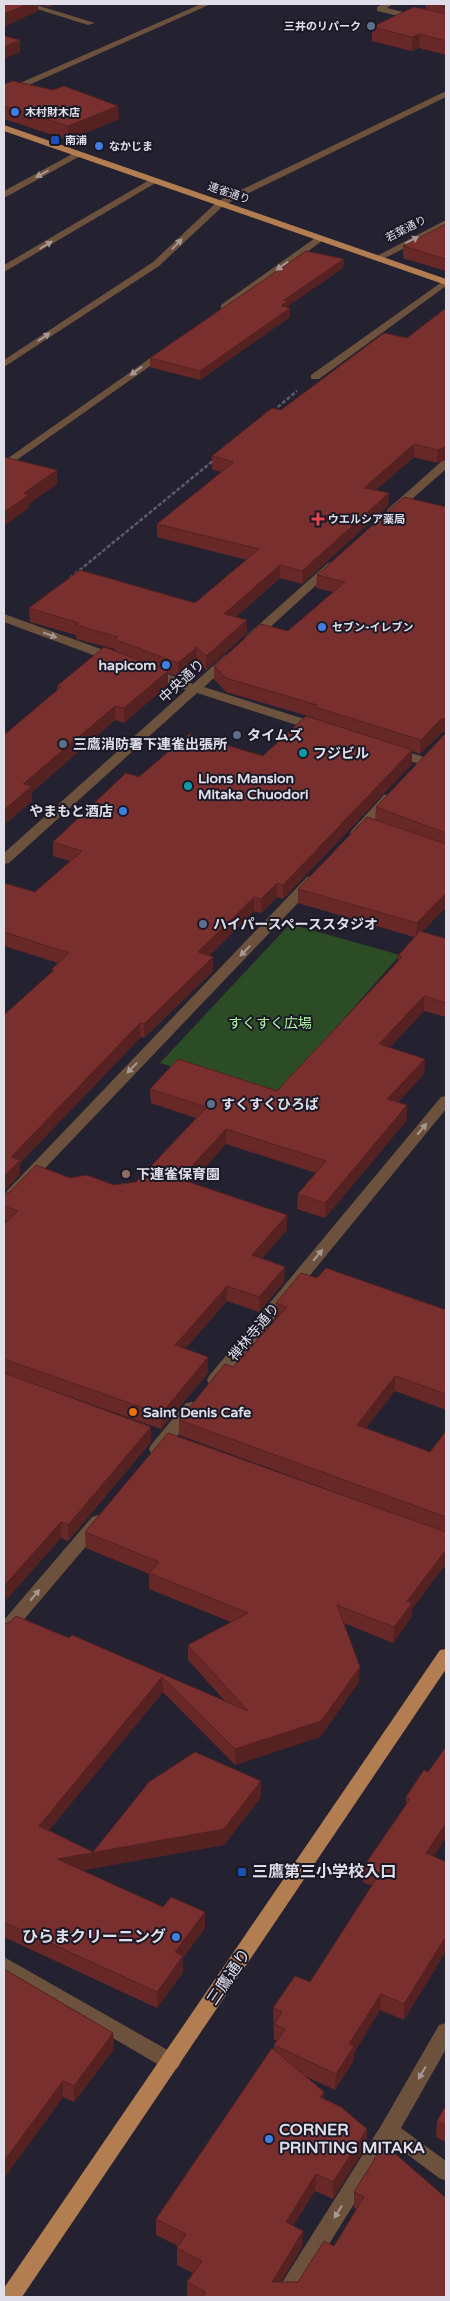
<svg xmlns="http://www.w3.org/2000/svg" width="450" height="2301" font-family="'Varela Round','Noto Sans JP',sans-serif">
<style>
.green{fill:#2b4c25}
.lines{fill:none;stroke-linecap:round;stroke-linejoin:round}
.path{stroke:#5d5b68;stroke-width:2.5;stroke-dasharray:4 2;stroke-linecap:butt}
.minor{fill:#6c513d;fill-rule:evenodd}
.major{fill:#b37d52;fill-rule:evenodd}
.wall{fill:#692828}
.shaded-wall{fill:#552121}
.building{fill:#7a2f2f;stroke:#552121}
.oneway{fill:#a69893}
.service-dot{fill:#5c6f8a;stroke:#1b1826;stroke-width:2}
.shop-dot{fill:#3f7fe0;stroke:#1b1826;stroke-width:2}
.transit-dot{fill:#1a4fb4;stroke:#1b1826;stroke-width:2}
.health-dot{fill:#e0444e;stroke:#1b1826;stroke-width:2}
.culture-dot{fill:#0f9aa8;stroke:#1b1826;stroke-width:2}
.education-dot{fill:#8d6e63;stroke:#1b1826;stroke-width:2}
.food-dot{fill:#e8710a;stroke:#1b1826;stroke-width:2}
.labels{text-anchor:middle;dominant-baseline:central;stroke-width:4;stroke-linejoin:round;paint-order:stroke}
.far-poi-label{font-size:11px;font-weight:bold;fill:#e0dfe9;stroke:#1b1826;text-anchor:start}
.far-street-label{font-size:11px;fill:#e0dfe9;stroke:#1b1826}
.poi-label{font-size:14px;font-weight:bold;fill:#e0dfe9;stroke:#1b1826;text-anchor:start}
.street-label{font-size:14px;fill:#e0dfe9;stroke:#1b1826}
.park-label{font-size:14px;fill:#b0f9a3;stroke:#1b1826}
.near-poi-label{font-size:16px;font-weight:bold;fill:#e0dfe9;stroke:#1b1826;text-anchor:start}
.near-street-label{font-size:16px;fill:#e0dfe9;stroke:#1b1826}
</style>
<rect width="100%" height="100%" fill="#242230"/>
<polygon class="green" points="290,924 400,955 274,1098 160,1063"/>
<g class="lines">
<g class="path">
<polyline points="273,411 297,391"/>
<polyline points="70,578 214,460"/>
</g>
<g class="minor">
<polygon points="21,4 33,4 95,23 88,25"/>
<polygon points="201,4 211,4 4,96 4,90"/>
<polygon points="383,4 393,4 387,8 446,23 446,27 377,11 377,7"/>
<polygon points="446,91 446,97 224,205 159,266 4,367 4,360 153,262 218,201"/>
<polygon points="76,152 84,154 4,198 4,191"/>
<polygon points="151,179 159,181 4,272 4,265"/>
<polygon points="446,220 446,227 381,260 373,258"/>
<polygon points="318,236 326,238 229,309 221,309 221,305"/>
<polygon points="446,279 446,286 319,379 311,379 311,375"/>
<polygon points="166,347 171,350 170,352 4,469 4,461"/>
<polygon points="446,460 446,469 395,514 387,514 387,510 442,461"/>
<polygon points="332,562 336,563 336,567 254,642 246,642 244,639 246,636 328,563"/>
<polygon points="4,614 120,656 122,659 120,662 112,662 4,622"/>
<polygon points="229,654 235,658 233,661 204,687 323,725 325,728 323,731 315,731 197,693 9,863 4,864 4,853 186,690 145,674 143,671 145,668 153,668 193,684 225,655"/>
<polygon points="394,748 428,758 429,761 423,765 390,755 388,752 390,749"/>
<polygon points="389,794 394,795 395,798 394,801 362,836 352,836 350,833 352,830 384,795"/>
<polygon points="312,876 317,877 319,880 317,883 9,1206 4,1208 4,1194 307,877"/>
<polygon points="446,1096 446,1109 221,1384 209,1384 207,1380 209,1376 441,1097"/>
<polygon points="192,1402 198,1403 200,1407 198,1411 163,1453 151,1453 149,1449 151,1445 186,1403"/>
<polygon points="98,1515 104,1517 107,1521 104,1525 10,1636 4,1638 4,1620 92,1517"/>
<polygon points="4,1957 178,2056 181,2062 178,2068 171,2070 164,2068 4,1974"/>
<polygon points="446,2023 446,2049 401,2128 446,2161 446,2181 439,2178 392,2143 296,2297 273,2297 382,2124 439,2025"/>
</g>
<g class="major">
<polygon points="4,125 446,279 446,285 4,131"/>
<polygon points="446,1649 446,1669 22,2297 4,2297 4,2288 440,1650"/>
</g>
</g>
<g class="wall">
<polygon points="38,4 56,4 49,7"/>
<polygon points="426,4 446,4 446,55 419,48 412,51 372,41 372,27 425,10"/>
<polygon points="4,84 119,119 68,140 4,119"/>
<polygon points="446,224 446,271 403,258 403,246"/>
<polygon points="344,259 343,268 288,306 288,308 290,308 290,317 200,380 150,367 150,358"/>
<polygon points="446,308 446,459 437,463 414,457 376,490 389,493 388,506 302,584 280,578 236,617 247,633 206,670 197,660 178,676 168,673 168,685 124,723 115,720 32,792 32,801 4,825 57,691 57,686 115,651 115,649 76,639 76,635 30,622 29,608 195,603 247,560 157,537 157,524 221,472 212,469 212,456 281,410 407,338"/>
<polygon points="446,507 446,732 441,733 420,754 412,751 412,764 283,899 277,897 261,913 254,911 209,956 213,957 213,971 144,1038 141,1037 20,1163 20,1174 4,1192 4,1015 52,972 52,969 58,963 4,946 4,883 35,892 70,861 53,856 53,842 139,777 263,756 315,719 315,718 226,692 214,679 214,666 288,631 333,592 316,588 317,575"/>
<polygon points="446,733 446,907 422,932 446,939 446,1017 424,1011 389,1048 425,1059 424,1074 398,1102 407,1120 325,1218 297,1209 298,1194 316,1173 226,1144 191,1183 287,1215 287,1230 262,1258 285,1267 284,1282 259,1312 227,1301 185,1349 208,1373 161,1429 54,1391 151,1442 68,1541 61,1538 4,1602 4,1224 7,1221 4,1220 4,1194 70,1178 114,1185 136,1182 196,1118 151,1103 150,1089 277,1091 398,961 398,956 414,937 298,903 298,889 375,820 376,807"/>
<polygon points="317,1278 446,1310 446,1410 395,1391 366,1428 430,1452 446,1431 446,1564 412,1609 411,1618 393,1643 344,1623 359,1682 320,1737 235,1765 163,1692 49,1830 93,1852 261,1797 224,1845 82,1870 205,1928 183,1958 183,1972 157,2008 4,1937 4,1624 69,1638 225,1701 188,1660 188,1645 231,1622 149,1589 149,1574 86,1548 85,1532 370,1505 179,1435 179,1420 233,1367 277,1319 276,1318 276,1303"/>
<polygon points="424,1770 433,1857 446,1862 446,1951 404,2020 380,2010 354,2053 353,2062 335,2090 305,2076 324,2092 323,2099 367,2129 366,2146 333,2199 315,2191 293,2226 303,2231 302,2247 281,2282 298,2282 334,2246 357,2210 354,2208 354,2192 384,2144 446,2297 187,2297 187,2282 193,2273 177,2265 177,2248 178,2246 156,2235 156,2219 274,2049 274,2045 277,2041 274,2040 273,2008 310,1982 372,1886 363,1882 364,1866 406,1806 406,1797"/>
<polygon points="4,1969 113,2033 114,2049 74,2102 63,2097 4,2178"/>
<polygon points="446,2105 446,2142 436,2137 437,2121"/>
</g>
<g class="shaded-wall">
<polygon points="28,4 38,4 38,11 4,27 4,14"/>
<polygon points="49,4 56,4 49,7"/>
<polygon points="420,34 419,48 412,51 412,37"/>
<polygon points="4,35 5,35 6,46 20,40 20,52 4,59"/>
<polygon points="118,106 119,119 68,140 68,126"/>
<polygon points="344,259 343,268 288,306 288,310 290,308 290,317 200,380 200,371 281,306 284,300"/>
<polygon points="414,444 414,457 364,500 364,488"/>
<polygon points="446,446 446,459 437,463 438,450"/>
<polygon points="57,470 57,484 29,504 29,508 4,526 4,512 24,493"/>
<polygon points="389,493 388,506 302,584 302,571"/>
<polygon points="280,565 280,578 224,627 224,614"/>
<polygon points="247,620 247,633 206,670 206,656"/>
<polygon points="197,647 197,660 178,676 178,663"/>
<polygon points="168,671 168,685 124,723 124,708"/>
<polygon points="115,706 115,720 32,792 32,801 4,825 4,810 23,784"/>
<polygon points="446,718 446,732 441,733 420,754 421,740 441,719"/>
<polygon points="412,750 412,764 283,899 283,885"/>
<polygon points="277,883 277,897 261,913 261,899"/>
<polygon points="446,893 446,907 416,938 417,923"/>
<polygon points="254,897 254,911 198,967 198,952"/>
<polygon points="213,957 213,971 144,1038 144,1024"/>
<polygon points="424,996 424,1011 379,1059 379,1044"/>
<polygon points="140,1023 141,1037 20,1163 20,1174 4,1192 4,1176 11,1157"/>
<polygon points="425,1059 424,1074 387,1114 387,1099"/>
<polygon points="407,1105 407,1120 325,1218 325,1203"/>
<polygon points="226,1129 226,1144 181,1194 180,1179"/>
<polygon points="287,1215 287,1230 252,1270 252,1255"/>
<polygon points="285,1267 284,1282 259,1312 259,1297"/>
<polygon points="227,1286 227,1301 175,1360 175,1345"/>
<polygon points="208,1357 208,1373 161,1429 161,1414"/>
<polygon points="395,1376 395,1391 356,1440 357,1425"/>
<polygon points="151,1427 151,1442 68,1541 68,1525"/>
<polygon points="61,1522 61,1538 4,1602 4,1586"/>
<polygon points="446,1550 446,1564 412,1609 411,1618 393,1643 394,1627 407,1601"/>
<polygon points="360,1667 359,1682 320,1737 235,1765 235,1749"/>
<polygon points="162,1677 163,1692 40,1841 39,1826"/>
<polygon points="261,1781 261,1797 224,1845 58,1875 57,1859 224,1829"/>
<polygon points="446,1823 446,1838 425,1870 426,1853"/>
<polygon points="205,1912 205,1928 183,1958 183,1972 157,2008 157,1992 175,1952"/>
<polygon points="446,1936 446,1951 404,2020 404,2004"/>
<polygon points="381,1994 380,2010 354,2053 353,2062 335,2090 336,2074 349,2044"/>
<polygon points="113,2033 114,2049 74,2102 74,2086"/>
<polygon points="63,2081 63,2097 4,2178 4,2161"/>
<polygon points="324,2092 323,2108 320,2097"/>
<polygon points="367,2129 366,2146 333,2199 333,2182"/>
<polygon points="316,2174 315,2191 285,2238 286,2222"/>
<polygon points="303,2231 302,2247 272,2297 272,2282"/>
</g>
<g class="building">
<polygon points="4,4 28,4 4,14"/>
<polygon points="433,4 446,4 446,7"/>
<polygon points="414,7 446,14 446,41 420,34 412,37 372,27"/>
<polygon points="4,36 20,40 4,47"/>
<polygon points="13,81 53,90 64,86 118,106 68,126 4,106 4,84"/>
<polygon points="446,224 446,259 403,246"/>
<polygon points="306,251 344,259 284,300 288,301 281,306 290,308 200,371 150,358"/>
<polygon points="446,308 446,446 438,450 414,444 364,488 389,493 302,571 280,565 224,614 247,620 206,656 197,647 178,663 114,639 118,637 76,625 79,623 29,608 80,570 195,603 259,549 157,524 234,462 212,456 272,408 281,410 384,333 407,338"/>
<polygon points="4,457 57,470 24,493 29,495 4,512"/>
<polygon points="404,497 446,507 446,718 441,719 421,740 315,707 317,705 226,678 214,666 261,624 288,631 345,582 317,575"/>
<polygon points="104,647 168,671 124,708 115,706 23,784 32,786 4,810 4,735 61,687 57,686"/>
<polygon points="306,716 412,750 283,885 277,883 261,899 254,897 198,952 213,957 144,1024 140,1023 11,1157 20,1160 4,1176 4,1015 54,970 52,969 69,953 4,932 4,883 35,892 82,851 53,842 126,773 139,777 189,734 263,756"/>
<polygon points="446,733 446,833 376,807"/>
<polygon points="367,817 446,844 446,893 417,923 298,889"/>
<polygon points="420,931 446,939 446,1003 424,996 379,1044 425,1059 387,1099 407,1105 325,1203 298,1194 326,1161 226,1129 180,1179 287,1215 252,1255 285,1267 259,1297 227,1286 175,1345 208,1357 161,1414 4,1359 4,1224 18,1211 4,1206 4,1194 10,1192 36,1165 70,1178 86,1175 114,1185 136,1182 207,1107 150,1089 178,1059 277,1091 402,957 398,956"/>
<polygon points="326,1268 446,1310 446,1394 395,1376 357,1425 430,1452 446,1431 446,1517 179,1420 225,1364 233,1367 287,1307 276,1303 301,1273 317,1278"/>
<polygon points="4,1373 151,1427 68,1525 61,1522 4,1586"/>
<polygon points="168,1433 446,1532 446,1550 407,1601 412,1603 394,1627 337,1605 360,1667 321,1721 235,1749 162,1677 39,1826 93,1852 149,1782 195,1752 261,1781 224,1829 57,1859 163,1907 171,1897 205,1912 175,1952 183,1956 157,1992 4,1922 4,1624 10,1622 16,1616 69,1638 72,1635 248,1711 188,1645 248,1613 149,1573 159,1562 85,1532"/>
<polygon points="446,1747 446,1823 426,1853 446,1862 446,1936 404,2004 381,1994 349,2044 354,2046 336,2074 274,2045 285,2029 274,2024 282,2012 273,2008 295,1976 310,1982 380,1873 364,1866 410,1799 406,1797 424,1770 428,1772"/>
<polygon points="4,1969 113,2033 74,2086 63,2081 4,2161"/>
<polygon points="272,2048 324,2092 320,2097 341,2107 367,2129 333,2182 316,2174 286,2222 303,2231 272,2282 298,2282 324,2241 334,2246 364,2197 354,2192 384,2144 446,2198 446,2297 203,2297 206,2292 187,2282 202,2261 177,2248 186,2234 156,2219"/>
<polygon points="446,2105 446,2125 437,2121"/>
</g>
<defs><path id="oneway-solid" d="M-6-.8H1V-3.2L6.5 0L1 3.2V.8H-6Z" transform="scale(1.25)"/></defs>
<g class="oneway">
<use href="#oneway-solid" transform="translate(42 174) rotate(152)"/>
<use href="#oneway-solid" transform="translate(412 240) rotate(-27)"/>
<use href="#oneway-solid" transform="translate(177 244) rotate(-46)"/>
<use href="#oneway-solid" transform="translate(46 245) rotate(-31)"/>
<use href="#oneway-solid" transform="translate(282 266) rotate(144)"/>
<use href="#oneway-solid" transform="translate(44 337) rotate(-34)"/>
<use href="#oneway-solid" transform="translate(136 371) rotate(144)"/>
<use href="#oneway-solid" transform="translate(50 635) rotate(20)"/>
<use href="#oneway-solid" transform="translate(245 951) rotate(134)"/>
<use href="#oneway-solid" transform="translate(132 1068) rotate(134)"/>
<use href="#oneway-solid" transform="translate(422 1129) rotate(-50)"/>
<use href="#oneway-solid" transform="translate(318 1255) rotate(-50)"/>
<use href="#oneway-solid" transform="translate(35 1595) rotate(-50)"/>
<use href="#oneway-solid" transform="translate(422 2073) rotate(120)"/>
<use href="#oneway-solid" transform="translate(338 2212) rotate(122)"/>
</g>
<g class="service-dot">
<circle cx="371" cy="26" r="5"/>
<circle cx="237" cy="735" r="5"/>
<circle cx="63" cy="744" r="5"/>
<circle cx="203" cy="924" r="5"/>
<circle cx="211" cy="1104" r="5"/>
</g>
<g class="shop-dot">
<circle cx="15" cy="112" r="5"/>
<circle cx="99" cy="146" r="5"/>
<circle cx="322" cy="627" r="5"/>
<circle cx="166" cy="665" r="5"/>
<circle cx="123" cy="811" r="5"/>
<circle cx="176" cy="1937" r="5"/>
<circle cx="269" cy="2139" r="5"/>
</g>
<g class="transit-dot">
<rect x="50" y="135" width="10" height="10" rx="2.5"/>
<rect x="237" y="1867" width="10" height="10" rx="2.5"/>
</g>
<path class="health-dot" d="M315.5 511.5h5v5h5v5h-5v5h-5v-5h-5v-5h5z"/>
<g class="culture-dot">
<circle cx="303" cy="753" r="5"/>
<circle cx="188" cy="786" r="5"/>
</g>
<circle class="education-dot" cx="126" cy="1174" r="5"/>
<circle class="food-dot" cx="133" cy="1412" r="5"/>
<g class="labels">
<g class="far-poi-label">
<text x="361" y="26" text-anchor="end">三井のリパーク</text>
<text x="25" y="112">木村財木店</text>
<text x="65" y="140">南浦</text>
<text x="109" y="146">なかじま</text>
<text x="328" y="519">ウエルシア薬局</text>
<text x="332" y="627">セブン-イレブン</text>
</g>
<g class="far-street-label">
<text transform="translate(229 193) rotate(19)">連雀通り</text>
<text transform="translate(406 229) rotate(-27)">若葉通り</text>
</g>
<g class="poi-label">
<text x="156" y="665" text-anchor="end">hapicom</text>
<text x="247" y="735">タイムズ</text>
<text x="73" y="744">三鷹消防署下連雀出張所</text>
<text x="313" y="753">フジビル</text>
<text x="198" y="778">Lions Mansion<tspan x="198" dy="16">Mitaka Chuodori</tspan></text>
<text x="113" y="811" text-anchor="end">やまもと酒店</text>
<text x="213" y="924">ハイパースペーススタジオ</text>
<text x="221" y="1104">すくすくひろば</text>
<text x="136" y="1174">下連雀保育園</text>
<text x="143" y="1412">Saint Denis Cafe</text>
</g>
<g class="street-label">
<text transform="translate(182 681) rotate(-43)">中央通り</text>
<text transform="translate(254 1332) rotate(-50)">禅林寺通り</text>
</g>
<g class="park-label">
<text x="270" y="1023">すくすく広場</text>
</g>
<g class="near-poi-label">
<text x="252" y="1872">三鷹第三小学校入口</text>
<text x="166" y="1937" text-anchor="end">ひらまクリーニング</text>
<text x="279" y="2130">CORNER<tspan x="279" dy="18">PRINTING MITAKA</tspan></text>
</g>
<g class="near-street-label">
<text transform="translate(229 1977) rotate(-56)">三鷹通り</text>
</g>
</g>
<rect width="450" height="2301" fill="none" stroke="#e0dfe9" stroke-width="10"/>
</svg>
